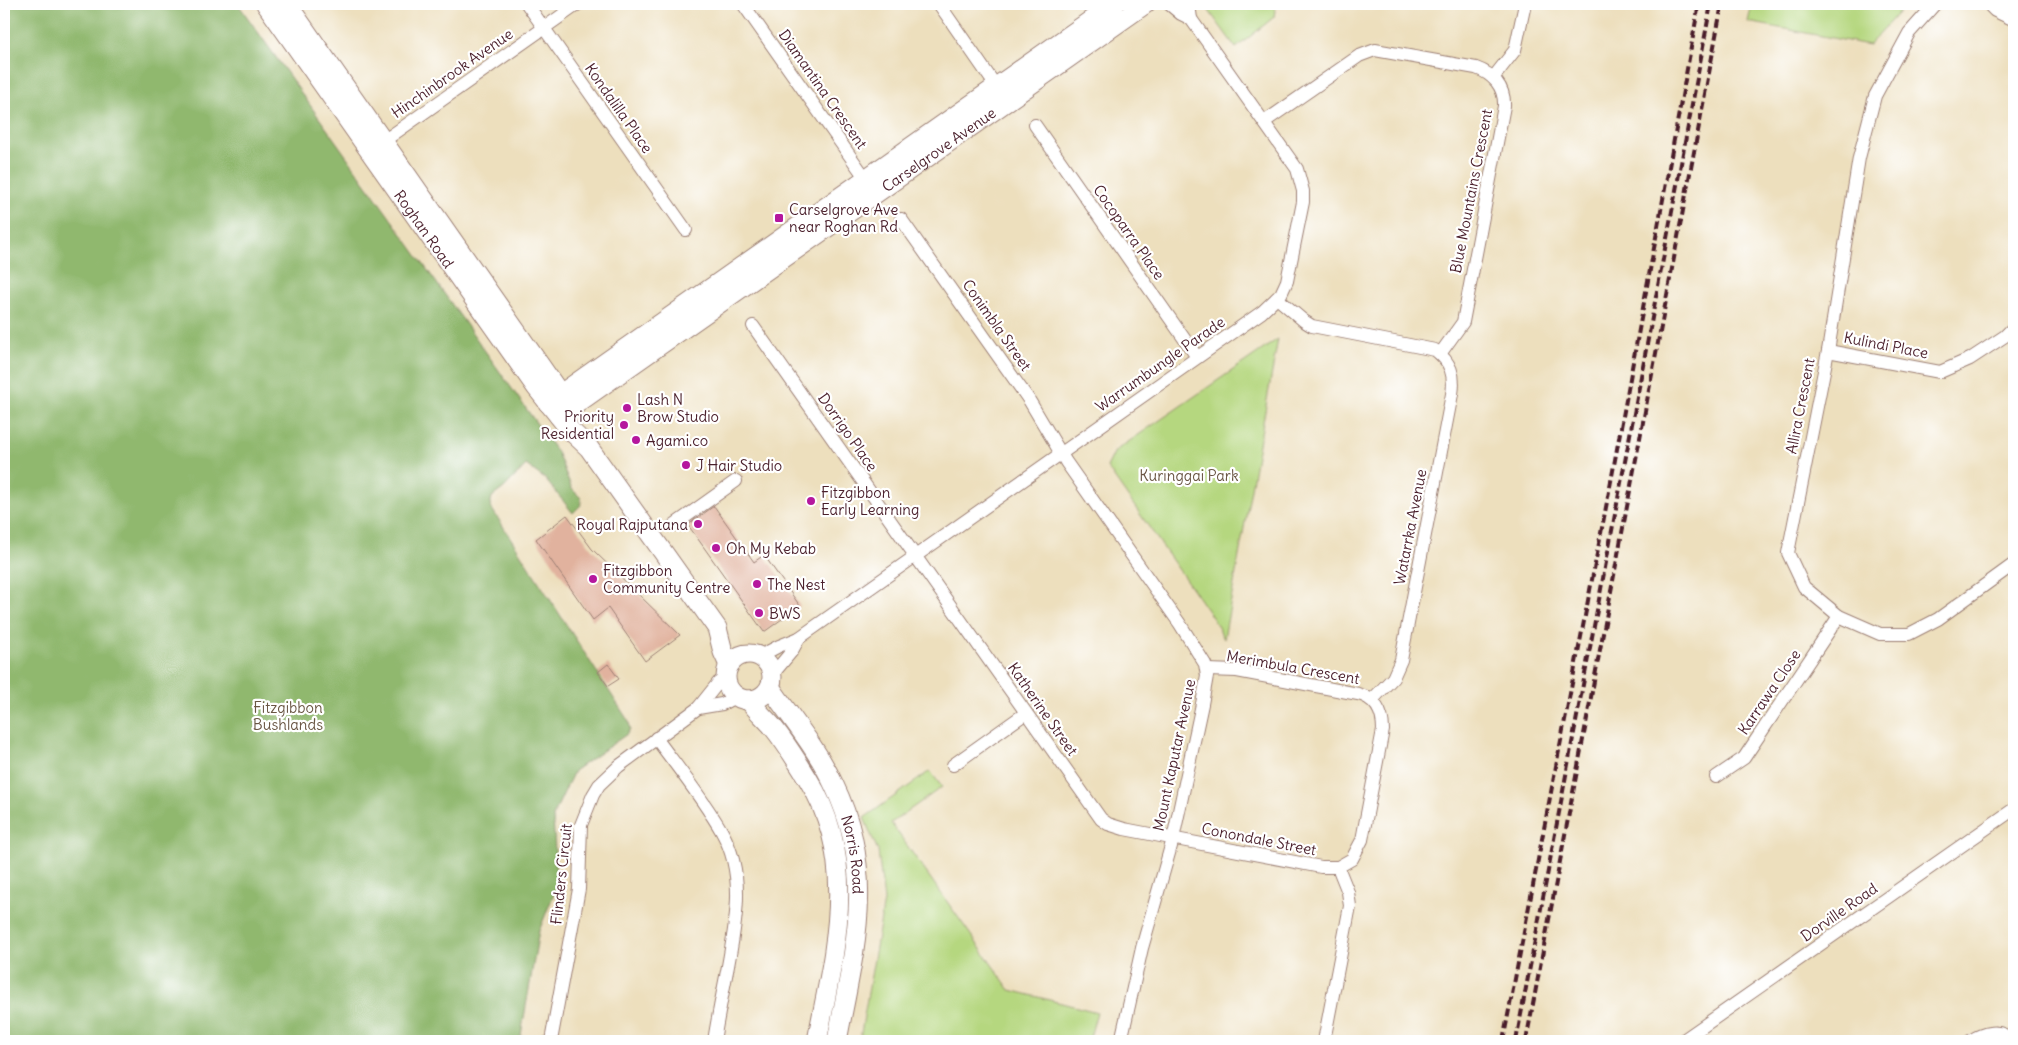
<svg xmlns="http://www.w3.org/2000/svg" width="2018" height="1045" font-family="Delius,sans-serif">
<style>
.green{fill:#b5d77f;stroke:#807b55}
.forest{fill:#90b86e;stroke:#6d6c4c}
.building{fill:#e1b29e}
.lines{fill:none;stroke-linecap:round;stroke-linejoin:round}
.street-casing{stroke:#9c7f74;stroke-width:14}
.secondary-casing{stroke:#9c7f74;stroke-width:21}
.street{stroke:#fff;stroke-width:12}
.secondary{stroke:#fff;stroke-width:19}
.rail{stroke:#4a1f2b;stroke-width:4;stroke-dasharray:8 4;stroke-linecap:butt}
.poi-dot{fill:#b5179e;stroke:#fff;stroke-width:2}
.labels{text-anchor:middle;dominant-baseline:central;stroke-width:4.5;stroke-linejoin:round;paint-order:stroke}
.street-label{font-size:15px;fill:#4a1f2b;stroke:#fff}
.poi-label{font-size:15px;fill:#4a1f2b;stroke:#fff;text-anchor:start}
.park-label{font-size:15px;fill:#6a5644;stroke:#fff}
</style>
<rect width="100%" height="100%" fill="#fff"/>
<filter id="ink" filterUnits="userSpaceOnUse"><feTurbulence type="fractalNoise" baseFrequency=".02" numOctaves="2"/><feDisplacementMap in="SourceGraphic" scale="10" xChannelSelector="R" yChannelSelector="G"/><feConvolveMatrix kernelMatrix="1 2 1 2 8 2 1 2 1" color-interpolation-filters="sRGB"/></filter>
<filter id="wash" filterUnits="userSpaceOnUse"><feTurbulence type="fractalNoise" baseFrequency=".0096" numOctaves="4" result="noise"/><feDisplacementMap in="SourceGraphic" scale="20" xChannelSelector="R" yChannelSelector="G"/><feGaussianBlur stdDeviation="1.12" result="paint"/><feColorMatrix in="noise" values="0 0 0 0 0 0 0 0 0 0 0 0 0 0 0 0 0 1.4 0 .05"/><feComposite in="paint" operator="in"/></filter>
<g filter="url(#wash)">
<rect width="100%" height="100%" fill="#eddfbd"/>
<g class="green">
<polygon points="1204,4 1276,4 1274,17 1236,48"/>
<polygon points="1752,4 1906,4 1869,45 1748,22"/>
<polygon points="1278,339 1224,639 1214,620 1107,467 1115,451"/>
<polygon points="930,771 942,787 891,823 1010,990 1097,1012 1089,1041 869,1041 860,1039 884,901 878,851 864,818"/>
</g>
<polygon class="forest" points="4,4 238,4 557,452 572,489 581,498 581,505 573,513 545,479 526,465 504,488 492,497 490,506 629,722 630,729 627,734 574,771 553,816 557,886 539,931 520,1041 4,1041"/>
<g id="blocks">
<g class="building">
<polygon points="714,506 754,562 764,555 800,606 764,632 688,525"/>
<polygon points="567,515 592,549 680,635 645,661 608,608 593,620 536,539"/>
<polygon points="608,664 619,679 608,686 598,672"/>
</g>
</g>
</g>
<g filter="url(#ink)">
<use href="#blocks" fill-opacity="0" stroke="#9c7f74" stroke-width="1"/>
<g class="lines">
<g class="street-casing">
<g id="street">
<polyline points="527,4 686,230"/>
<polyline points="743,4 869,183"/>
<polyline points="939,4 1000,92"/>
<polyline points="1189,4 1191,19"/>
<polyline points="1935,4 1909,33 1875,96 1859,158 1828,351 1788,553 1804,587 1839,616 1880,634 1909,634 1938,619 2014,564"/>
<polyline points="1493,78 1515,50 1525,4"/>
<path d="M1264,122L1359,56L1375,50L1476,68C1493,74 1505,87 1504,106L1463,322L1440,354"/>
<polyline points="1035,125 1197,357"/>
<polyline points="378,145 578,4"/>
<polyline points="901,219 1029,400 1066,462 1180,624 1205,664 1207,676 1202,704 1173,839 1142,948 1121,1041"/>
<path d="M1277,298L1304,321L1312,326L1435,350C1451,362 1455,375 1452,394L1401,660L1393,678L1372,700"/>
<polyline points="753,326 1101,819 1108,824 1124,829 1321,867 1338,867"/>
<polyline points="1828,351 1940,372 1970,359 2005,336 2014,327"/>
<polyline points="674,525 736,481"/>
<polyline points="760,656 779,646 799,638 1262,312 1281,294 1287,281 1303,202 1303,191 1297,169 1191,19 1181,14 1169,4"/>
<path d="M1207,670L1237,671L1358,694C1375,698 1383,712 1383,730L1362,840L1352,859L1338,867L1348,892L1350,906L1324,1041"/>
<polyline points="772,675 792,651 799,638"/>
<polyline points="698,708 722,704 737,696"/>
<path d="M656,738C678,768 704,800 722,832C746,875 736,921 728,966C723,991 718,1016 714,1041"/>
<polyline points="953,765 1026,713"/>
<polyline points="1716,777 1744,758 1839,616"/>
<polyline points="551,1041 579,889 581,825 593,795 599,785 619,766 698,708 718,683 726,678"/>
<polyline points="1682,1041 2014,809"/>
<path d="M1970,1041C1982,1033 2001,1027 2011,1041"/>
</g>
</g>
<g class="secondary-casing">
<g id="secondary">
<path id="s1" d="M266,4L536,387L570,430L589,448L717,628L723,652L729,665"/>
<polyline points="287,4 567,404"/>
<polyline points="1993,4 1997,8 2014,16"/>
<polyline points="548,403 1114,4"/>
<path id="s2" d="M559,416L1145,4"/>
<circle cx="749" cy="677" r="23"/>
<path id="s3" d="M770,687C792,719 818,750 834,785C877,874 854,950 837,1041"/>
<path d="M749,700C756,710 764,717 772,726C785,742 797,761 808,779C860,863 834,952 817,1041"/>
</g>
</g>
<use href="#street" class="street"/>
<use href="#secondary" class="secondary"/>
<g class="rail">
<polyline points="1503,1041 1612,476 1699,4"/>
<polyline points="1516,1041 1711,4"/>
<polyline points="1526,1041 1722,4"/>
</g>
</g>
</g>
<g class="poi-dot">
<rect x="774" y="213" width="10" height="10" rx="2.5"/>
<circle cx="627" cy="408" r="5"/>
<circle cx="624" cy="425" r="5"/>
<circle cx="636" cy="440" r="5"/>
<circle cx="686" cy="465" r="5"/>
<circle cx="811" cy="501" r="5"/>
<circle cx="698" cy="524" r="5"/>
<circle cx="716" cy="548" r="5"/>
<circle cx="593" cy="579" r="5"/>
<circle cx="757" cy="584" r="5"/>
<circle cx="759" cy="613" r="5"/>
</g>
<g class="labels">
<g class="street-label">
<text transform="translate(452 73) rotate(-35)">Hinchinbrook Avenue</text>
<text transform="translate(823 89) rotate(55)">Diamantina Crescent</text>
<text transform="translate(619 108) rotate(55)">Kondalilla Place</text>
<text stroke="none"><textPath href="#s2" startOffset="464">Carselgrove Avenue</textPath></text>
<text transform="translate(1471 191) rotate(-79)">Blue Mountains Crescent</text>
<text stroke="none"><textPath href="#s1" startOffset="275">Roghan Road</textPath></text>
<text transform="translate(1129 232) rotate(55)">Cocoparra Place</text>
<text transform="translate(997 325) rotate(55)">Conimbla Street</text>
<text transform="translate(1886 345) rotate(11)">Kulindi Place</text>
<text transform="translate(1160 364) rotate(-35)">Warrumbungle Parade</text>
<text transform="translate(1800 406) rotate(-79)">Allira Crescent</text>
<text transform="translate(848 432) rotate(55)">Dorrigo Place</text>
<text transform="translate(1410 527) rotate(-79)">Watarrka Avenue</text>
<text transform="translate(1293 667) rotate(10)">Merimbula Crescent</text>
<text transform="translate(1769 692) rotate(-56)">Karrawa Close</text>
<text transform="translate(1043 709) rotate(55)">Katherine Street</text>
<text transform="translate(1174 755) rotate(-78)">Mount Kaputar Avenue</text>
<text transform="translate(1259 839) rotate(11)">Conondale Street</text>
<text stroke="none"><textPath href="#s3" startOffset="190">Norris Road</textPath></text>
<text transform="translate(561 874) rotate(-84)">Flinders Circuit</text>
<text transform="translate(1839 912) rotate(-35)">Dorville Road</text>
</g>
<g class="poi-label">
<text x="789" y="209">Carselgrove Ave<tspan x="789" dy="17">near Roghan Rd</tspan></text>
<text x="637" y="399">Lash N<tspan x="637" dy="17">Brow Studio</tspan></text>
<text x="614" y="416" text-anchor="end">Priority<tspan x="614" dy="17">Residential</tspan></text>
<text x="646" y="440">Agami.co</text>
<text x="696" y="465">J Hair Studio</text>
<text x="821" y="492">Fitzgibbon<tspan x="821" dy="17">Early Learning</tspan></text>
<text x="688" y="524" text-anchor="end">Royal Rajputana</text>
<text x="726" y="548">Oh My Kebab</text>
<text x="603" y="570">Fitzgibbon<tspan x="603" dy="17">Community Centre</tspan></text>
<text x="767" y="584">The Nest</text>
<text x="769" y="613">BWS</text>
</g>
<g class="park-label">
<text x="1189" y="475">Kuringgai Park</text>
<text x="288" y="707">Fitzgibbon<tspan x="288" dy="17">Bushlands</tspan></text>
</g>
</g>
<rect width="2018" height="1045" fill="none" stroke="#fff" stroke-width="20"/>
</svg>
